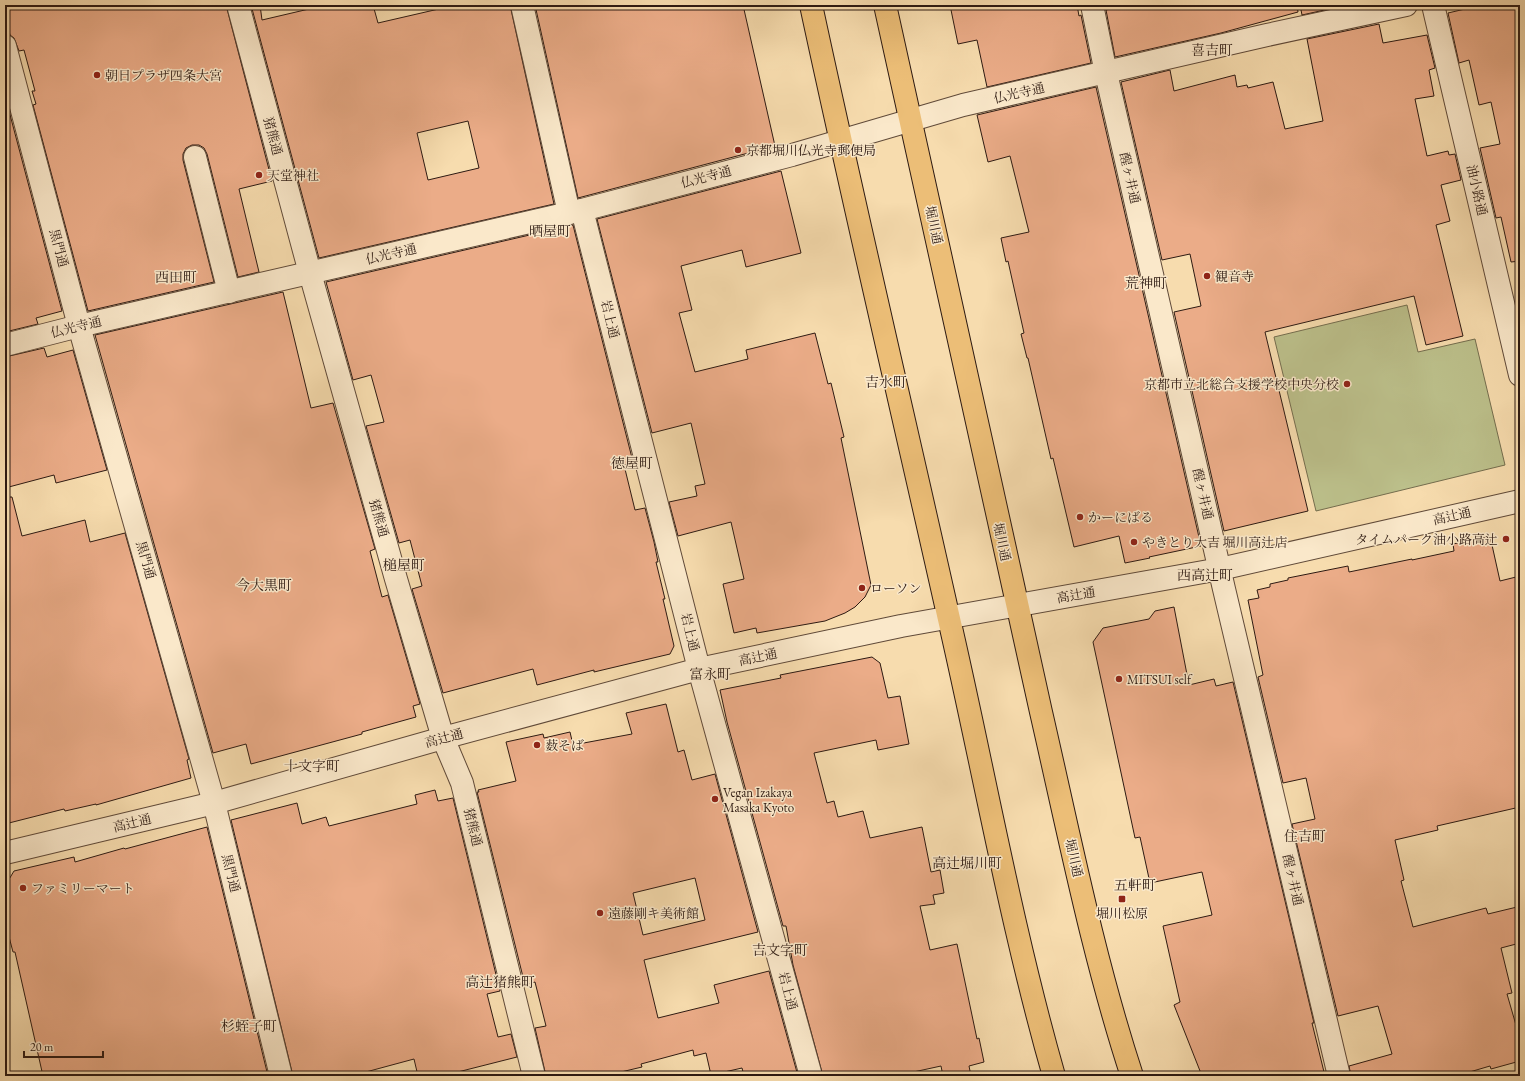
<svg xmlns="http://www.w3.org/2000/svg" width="1525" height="1081" font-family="'EB Garamond','Noto Serif JP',serif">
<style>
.green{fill:#bcc08b;stroke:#746d4e}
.building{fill:#ebac88;stroke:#2d1a12;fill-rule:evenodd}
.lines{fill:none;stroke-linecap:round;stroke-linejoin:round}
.minor-casing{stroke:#604a39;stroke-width:24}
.major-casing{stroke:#2d1a12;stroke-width:24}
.minor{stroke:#fae8ca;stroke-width:22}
.major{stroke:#ecbe77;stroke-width:22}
.poi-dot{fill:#8f2418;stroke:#fae8ca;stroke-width:1.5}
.labels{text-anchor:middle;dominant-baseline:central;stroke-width:3;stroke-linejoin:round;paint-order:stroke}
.poi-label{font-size:13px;fill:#2d1a12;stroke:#fae8ca;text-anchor:start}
.street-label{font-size:13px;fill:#2d1a12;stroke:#fae8ca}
.neighbourhood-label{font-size:14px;fill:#2d1a12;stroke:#fae8ca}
</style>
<rect width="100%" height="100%" fill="#f7dcae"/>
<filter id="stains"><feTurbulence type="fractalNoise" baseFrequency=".005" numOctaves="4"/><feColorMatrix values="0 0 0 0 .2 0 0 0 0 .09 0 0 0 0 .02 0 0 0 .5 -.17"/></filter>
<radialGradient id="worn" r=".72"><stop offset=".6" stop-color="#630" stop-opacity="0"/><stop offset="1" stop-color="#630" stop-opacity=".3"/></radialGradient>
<polygon class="green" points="1407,305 1418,352 1475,339 1505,465 1316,511 1274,337"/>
<g class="building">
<polygon points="5,5 226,5 272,181 239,189 259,272 238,277 207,154 204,148 199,145 192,145 186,148 183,154 183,160 214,282 88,311 33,105 36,104 32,91 35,91 24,50 19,51 14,38 10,35 5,16"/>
<path d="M251,5H260L262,20L326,5H373L378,23L456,5H510L554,204L319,258ZM468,121L479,168L428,180L417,133Z"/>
<polygon points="535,5 743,5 775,146 578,198"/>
<polygon points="950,5 1077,5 1079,16 1081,15 1091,63 987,87 977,40 958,44"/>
<polygon points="1127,5 1297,5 1298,12 1221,33 1115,57 1106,10"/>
<polygon points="1300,5 1347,5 1302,15"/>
<polygon points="1482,5 1520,5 1520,261 1511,262 1501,217 1496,218 1480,148 1500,144 1491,102 1479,105 1469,60 1459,63 1448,13"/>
<polygon points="1379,24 1383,43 1427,35 1435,68 1429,70 1434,96 1415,99 1427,156 1448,151 1449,155 1455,154 1461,180 1441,185 1450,221 1436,225 1463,336 1426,345 1414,296 1265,332 1308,511 1224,531 1174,312 1201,306 1190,254 1162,260 1121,82 1170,70 1174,91 1235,75 1237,87 1247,85 1248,88 1273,82 1285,129 1323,121 1307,39"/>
<polygon points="1096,87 1201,546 1149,557 1150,558 1125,563 1119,536 1074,547 1053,458 1051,459 1028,358 1027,358 1021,334 1024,333 1008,261 1006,262 1001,238 1029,232 1010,156 988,162 977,115"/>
<polygon points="9,111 62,311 36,318 38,324 5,332 5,113"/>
<polygon points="781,171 801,253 746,267 742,250 681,266 692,310 679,313 695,372 748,359 746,350 815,333 828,384 831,383 844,437 841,438 871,585 865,597 855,607 845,613 825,621 757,633 756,628 734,633 723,584 744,579 731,522 678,536 669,502 697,496 695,486 705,484 691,423 652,433 597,219"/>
<polygon points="573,225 633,462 624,465 635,510 645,508 654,542 658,562 656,562 665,599 663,599 674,646 670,654 594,672 594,670 537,685 533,669 443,693 412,589 422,586 410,540 399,543 366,426 384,422 371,375 353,380 326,282"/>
<polygon points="283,292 311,408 333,403 375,549 370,551 382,597 388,595 420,704 413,706 416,717 362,732 362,734 251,764 246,744 213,753 95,335"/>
<polygon points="44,348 47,357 73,350 107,470 56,483 54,475 5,488 5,357"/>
<polygon points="5,497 12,497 22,536 85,520 90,542 125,533 189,759 187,760 191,778 96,805 96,804 65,811 64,809 5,824"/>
<polygon points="1490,536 1500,581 1520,576 1520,807 1437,826 1438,830 1395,840 1404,880 1401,881 1413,927 1486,908 1488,914 1517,907 1520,920 1520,943 1501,948 1512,993 1507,994 1520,1039 1520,1061 1491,1069 1490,1066 1456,1076 1351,1076 1349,1066 1392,1054 1378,1006 1338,1016 1292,824 1315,819 1306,778 1283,783 1258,677 1263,675 1248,600 1259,598 1257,590 1270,587 1270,584 1288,580 1288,578 1348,566 1349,572 1412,559 1412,560 1454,551 1453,544"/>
<polygon points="1174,607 1189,685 1214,679 1216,686 1233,682 1314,1023 1312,1023 1325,1076 1202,1076 1174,1005 1180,1002 1163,926 1212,915 1202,872 1150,883 1140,837 1135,838 1093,642 1103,628 1149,619 1155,611"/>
<polygon points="872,657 880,663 888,698 900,696 909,744 878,750 876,740 814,753 827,803 834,801 838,817 863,811 870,838 922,827 931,872 940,870 944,893 933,895 935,904 920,906 930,950 957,944 977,1039 979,1038 984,1062 969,1066 971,1076 943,1076 941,1066 895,1076 823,1076 793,965 786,926 783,926 727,722 720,690 781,678 780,675"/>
<path d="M666,704L678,752L684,750L692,780L715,774L758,932L644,960L658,1018L719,1003L714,985L769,971L798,1076H744L742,1068L711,1075L706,1053L694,1056L693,1050L641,1064L642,1067L621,1072L622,1076H546L535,1028L546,1026L535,982L525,985L477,792H479L478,790L516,781L506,742L543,734L544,738L570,732L573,745L632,734L626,713ZM695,878L705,920L643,935L633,893Z"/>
<polygon points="435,790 438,801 453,798 500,991 487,994 498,1037 511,1034 517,1057 442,1076 418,1076 414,1059 351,1076 293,1076 231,820 297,803 302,824 326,817 329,826 417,804 415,795"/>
<polygon points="207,827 268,1076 43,1076 15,952 13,952 8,933 5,933 5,886 14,871 74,857 75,862 124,848 125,849"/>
</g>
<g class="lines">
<g class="minor-casing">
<g id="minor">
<polyline points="238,5 310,273 396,579 443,738 462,783 534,1076"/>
<polyline points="522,5 569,213"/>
<polyline points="1092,5 1106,73 1224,589 1339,1076"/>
<polyline points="1433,5 1520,375"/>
<polyline points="5,46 79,326 214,803 281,1076"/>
<polyline points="195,157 229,292"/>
<polyline points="582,210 699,669 811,1076"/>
<polyline points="5,345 79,326 582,210 792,155 963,105 1267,35 1406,5"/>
<polyline points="5,853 214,803 443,738 699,669 901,626 1220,569 1520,501"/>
</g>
</g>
<g class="major-casing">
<g id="major">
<path d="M811,5C855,210 903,414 949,619C984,771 1011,926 1054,1076"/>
<path d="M885,5C939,240 987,477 1041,712C1069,834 1093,957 1132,1076"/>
</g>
</g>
<use href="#minor" class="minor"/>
<use href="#major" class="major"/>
</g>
<g class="poi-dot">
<circle cx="97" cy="75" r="4"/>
<circle cx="738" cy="150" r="4"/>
<circle cx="259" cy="175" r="4"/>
<circle cx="1207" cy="276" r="4"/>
<circle cx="1347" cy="384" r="4"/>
<circle cx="1080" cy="517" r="4"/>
<circle cx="1506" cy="539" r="4"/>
<circle cx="1134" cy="542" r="4"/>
<circle cx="862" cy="588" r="4"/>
<circle cx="1119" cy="679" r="4"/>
<circle cx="537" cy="745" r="4"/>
<circle cx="715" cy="799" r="4"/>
<circle cx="23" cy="888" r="4"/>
<rect x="1118" y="895" width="8" height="8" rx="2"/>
<circle cx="600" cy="913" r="4"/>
</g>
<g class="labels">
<g class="poi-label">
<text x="105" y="75">朝日プラザ四条大宮</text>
<text x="746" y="150">京都堀川仏光寺郵便局</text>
<text x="267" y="175">天堂神社</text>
<text x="1215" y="276">観音寺</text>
<text x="1339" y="384" text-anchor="end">京都市立北総合支援学校中央分校</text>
<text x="1088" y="517">かーにばる</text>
<text x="1498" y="539" text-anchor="end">タイムパーク油小路高辻</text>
<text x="1142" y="542">やきとり大吉 堀川高辻店</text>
<text x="870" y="588">ローソン</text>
<text x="1127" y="679">MITSUI self</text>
<text x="545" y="745">薮そば</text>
<text x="723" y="792">Vegan Izakaya<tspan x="723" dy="15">Masaka Kyoto</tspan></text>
<text x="31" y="888">ファミリーマート</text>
<text x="608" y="913">遠藤剛キ美術館</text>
<text x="1122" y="913" text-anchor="middle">堀川松原</text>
</g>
<g class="street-label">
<text transform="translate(1019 93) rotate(-13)">仏光寺通</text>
<text transform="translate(273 136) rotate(75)">猪熊通</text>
<text transform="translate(706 177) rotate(-15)">仏光寺通</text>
<text transform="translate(1130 178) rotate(77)">醒ヶ井通</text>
<text transform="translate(1477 190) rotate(77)">油小路通</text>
<text transform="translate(934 225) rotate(78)">堀川通</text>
<text transform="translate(59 248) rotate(75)">黒門通</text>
<text transform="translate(391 254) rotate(-13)">仏光寺通</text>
<text transform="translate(610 319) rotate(76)">岩上通</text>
<text transform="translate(76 327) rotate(-14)">仏光寺通</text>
<text transform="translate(1203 494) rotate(77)">醒ヶ井通</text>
<text transform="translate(1452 516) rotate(-13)">高辻通</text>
<text transform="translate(379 518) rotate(74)">猪熊通</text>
<text transform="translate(1002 542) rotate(78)">堀川通</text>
<text transform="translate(146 560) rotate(74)">黒門通</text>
<text transform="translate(1076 595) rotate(-10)">高辻通</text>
<text transform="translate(690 632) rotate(76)">岩上通</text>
<text transform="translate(758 657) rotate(-12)">高辻通</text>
<text transform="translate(444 738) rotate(-15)">高辻通</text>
<text transform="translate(132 823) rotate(-14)">高辻通</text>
<text transform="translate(473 827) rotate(76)">猪熊通</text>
<text transform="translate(1074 858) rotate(77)">堀川通</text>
<text transform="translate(231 873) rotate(76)">黒門通</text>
<text transform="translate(1293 880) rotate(77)">醒ヶ井通</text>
<text transform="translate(788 991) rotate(75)">岩上通</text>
</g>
<g class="neighbourhood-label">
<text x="1212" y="50">喜吉町</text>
<text x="550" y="231">晒屋町</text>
<text x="176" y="277">西田町</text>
<text x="1146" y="283">荒神町</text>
<text x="886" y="382">吉水町</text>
<text x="632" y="463">徳屋町</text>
<text x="404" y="565">槌屋町</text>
<text x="1205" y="575">西高辻町</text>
<text x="264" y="585">今大黒町</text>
<text x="710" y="674">富永町</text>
<text x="312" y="766">十文字町</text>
<text x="1305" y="836">住吉町</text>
<text x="967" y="863">高辻堀川町</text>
<text x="1135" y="885">五軒町</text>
<text x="780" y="950">吉文字町</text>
<text x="500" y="982">高辻猪熊町</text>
<text x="249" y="1026">杉蛭子町</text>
</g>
</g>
<rect width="1525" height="1081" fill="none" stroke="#f7dcae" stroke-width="20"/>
<rect x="6" y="6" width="1513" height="1069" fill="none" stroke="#2d1a12" stroke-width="2"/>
<rect x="10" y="10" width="1505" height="1061" fill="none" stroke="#2d1a12"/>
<path d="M24 1051v6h79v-6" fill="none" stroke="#2d1a12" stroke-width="2"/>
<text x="30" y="1051" font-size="12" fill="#2d1a12" stroke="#fae8ca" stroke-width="3" paint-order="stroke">20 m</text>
<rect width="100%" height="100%" filter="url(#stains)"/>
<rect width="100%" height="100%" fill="url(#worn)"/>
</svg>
